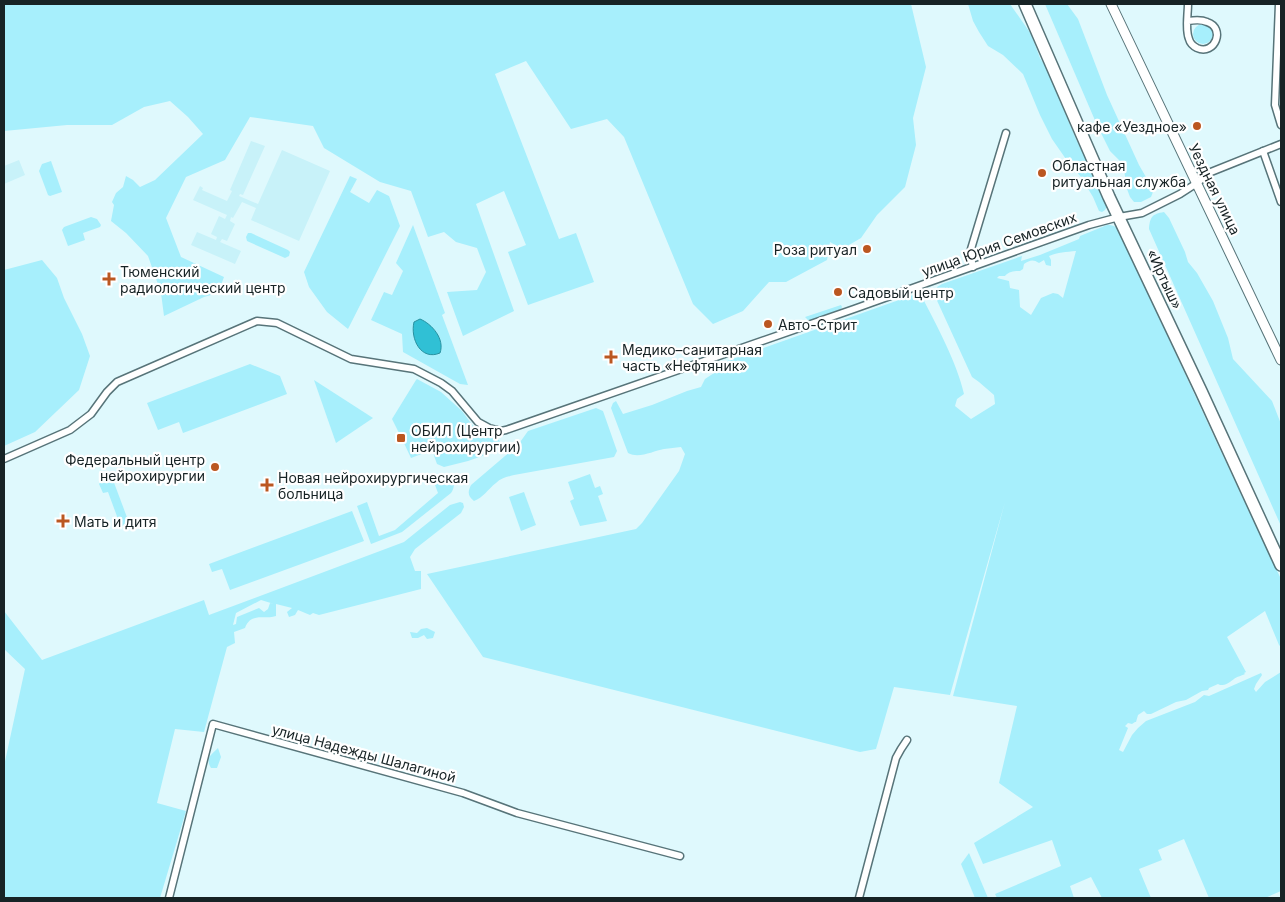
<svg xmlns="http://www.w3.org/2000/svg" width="1285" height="902" font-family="Inter,sans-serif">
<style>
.built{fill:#c8f2f9}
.green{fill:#a7effc;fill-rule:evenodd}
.water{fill:#30c0d5;stroke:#2891a0}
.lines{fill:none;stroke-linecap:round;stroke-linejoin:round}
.street-casing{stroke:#577479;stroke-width:9}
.secondary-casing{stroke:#577479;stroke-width:11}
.highway-casing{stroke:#577479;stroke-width:14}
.street{stroke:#fff;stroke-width:6}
.secondary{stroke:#fff;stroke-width:9}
.highway{stroke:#fff;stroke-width:11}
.poi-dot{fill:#bb5721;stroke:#fff;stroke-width:2}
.labels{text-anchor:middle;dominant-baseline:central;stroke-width:4.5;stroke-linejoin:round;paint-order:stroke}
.poi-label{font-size:14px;fill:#172325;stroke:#fff;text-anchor:start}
.street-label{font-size:14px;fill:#172325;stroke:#fff}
</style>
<rect width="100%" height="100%" fill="#dff9fd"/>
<g class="built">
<polygon points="251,141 265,146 243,195 240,194 239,196 258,204 282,150 330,171 299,241 251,220 256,208 242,202 233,218 231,217 230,221 235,224 227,241 222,239 220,242 241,251 235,264 191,245 197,232 216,240 217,237 211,234 219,216 225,219 227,215 193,200 200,186 203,188 202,190 227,201 232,191 230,190"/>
<polygon points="19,160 25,175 4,184 4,166"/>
</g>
<g class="green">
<polygon points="4,4 911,4 926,67 913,118 916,145 905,187 877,215 861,238 842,249 830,242 827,260 786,282 769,282 743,311 713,324 693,304 624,137 607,119 571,129 526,61 495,74 559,239 576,233 594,282 528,305 508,252 526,245 504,191 476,204 514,311 463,336 447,292 477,290 486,272 477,248 456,242 444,232 428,237 411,191 380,182 324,148 313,126 250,117 225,160 186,177 166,218 181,257 224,277 218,293 204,297 164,316 161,293 148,256 126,233 111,221 114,205 112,202 116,193 123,187 126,176 133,180 140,187 155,180 203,134 188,117 170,101 144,107 112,125 67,125 4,131"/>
<polygon points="968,4 1010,4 1031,34 1040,58 1046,67 1076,139 1106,201 1107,206 1105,210 1102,212 1099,211 1093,197 1081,177 1068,162 1052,139 1040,115 1023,74 1003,55 988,46 979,32 973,21"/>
<polygon points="1045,4 1067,4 1078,19 1107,95 1139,165 1150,184 1153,192 1151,197 1141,202 1134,202 1130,197 1127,189 1124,170 1121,162 1110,151 1097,125"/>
<circle cx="1203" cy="34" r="10"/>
<polygon points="51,161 62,192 50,196 48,195 39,171 42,164"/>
<polygon points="350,176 357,179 350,192 369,203 377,190 389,196 400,226 348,329 327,312 309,287 304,272"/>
<path d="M1164,212L1169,218L1185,252L1188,262L1197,273L1213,301L1228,338L1233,359L1272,401L1281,424V526L1149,229C1150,217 1152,214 1164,212Z"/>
<polygon points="91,217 97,219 101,225 100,227 83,233 85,240 68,246 62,230 64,227"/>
<polygon points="413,225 445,313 442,315 468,385 460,384 403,352 402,334 371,320 384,292 392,295 403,271 396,263"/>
<path d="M1107,225C1115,225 1117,227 1121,235L1217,443L1281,579V647L1279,645L1265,611L1227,637L1246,672L1244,673L1245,674C1241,676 1236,677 1234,679C1228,683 1227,685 1220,685L1218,684L1209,688L1208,690L1202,691L1186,700L1176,702L1151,714H1147L1144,711L1138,715L1136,722H1135L1132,724L1128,723L1125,726L1128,728L1119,750L1123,752L1132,735L1138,728L1146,721L1195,702L1204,695L1209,696L1261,673L1262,675L1256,684L1254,689L1256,692L1265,682L1281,672V891L1265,898H1209L1184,839L1158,850L1162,860L1139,869L1151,898H1102L1091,877L1070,886L1074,898H997L995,894L1061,866L1052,840L983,864L974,843L1033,807L999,783L1017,706L953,696L1005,502L950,695L894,687L876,749L860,752L483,657L427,574L636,529L642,523L679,471L685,454L681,447C675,448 670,448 664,449C653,451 639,459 628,453L611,408L613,403L616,401L623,414L652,405L687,391L701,387L705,379L714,373L713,366L916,294L922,297C937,326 957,363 964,394L957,399L955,406L971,419L995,404L994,395L979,382L972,377L934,294L937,287L942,284L1022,256L1021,261L1040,255L1079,239L1080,236ZM1076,251L1063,298L1058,294L1053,293L1041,298L1031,315L1020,307L1019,290L1010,288L1009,281L997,278L999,276H1005C1009,271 1015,271 1020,271L1023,269L1024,264C1030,260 1033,259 1039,263L1044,260L1046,265L1051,266V260L1049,256C1058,252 1066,252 1076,251Z"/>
<polygon points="248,233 251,233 288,250 290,252 289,256 285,258 247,241 246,237"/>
<polygon points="42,260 57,278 64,298 82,334 90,356 79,390 35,432 4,446 4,270"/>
<polygon points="841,305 842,307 841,309 809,321 805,317"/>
<polygon points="250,364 280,376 287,394 183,433 179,422 158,430 147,403"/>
<polygon points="417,379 441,392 462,411 473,426 486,435 495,437 499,440 501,444 496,451 491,453 468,461 444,467 437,464 432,450 411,458 403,441 404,440 402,434 400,435 392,419 416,380"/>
<polygon points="314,380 373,418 336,443"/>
<path d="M596,408L603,411L617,451L614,457L514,475C507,477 501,478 496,483C488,489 483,498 474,501C467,496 468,491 471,485L518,445L528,431Z"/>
<polygon points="590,474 595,488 600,486 603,494 598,496 607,521 580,526 570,501 574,499 568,482"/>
<path d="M438,475H444L452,478C454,484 455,487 451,493L402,532L371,544L357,506L367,502L379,536L395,530L438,493L432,477Z"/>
<path d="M108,478H111L113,480L128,520L126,525C121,526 118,528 114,525L113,522L118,519L108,492L103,493L99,484L102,480Z"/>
<polygon points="524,492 536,525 521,531 509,497"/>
<path d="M460,502L463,503L464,507L461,513L415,549L410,557L415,571H421V589L319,615L313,613L310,615L298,610L295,615L289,617L287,612L292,608L276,604V616C264,620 251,612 245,628L234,632L235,643L227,647L204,732L175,729L157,803L186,811L160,898H4V766L25,669L4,649V611L42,660L204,600L209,615L404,542L450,505ZM261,600L274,604L270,603L268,609L264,612L259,608L237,617L236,624L233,625L236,613Z"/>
<polygon points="352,511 364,541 230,590 222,569 212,572 209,564"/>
<polygon points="427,628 435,632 433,638 427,639 424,635 418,638 412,638 410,632 417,633 421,629"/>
<path d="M218,748L221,757L217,768H211C205,758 211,755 218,748Z"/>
<polygon points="969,853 988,898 975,898 961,864"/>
</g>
<path class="water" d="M420,319C432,324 445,339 440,353C421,361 410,339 414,322Z"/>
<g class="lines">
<g class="street-casing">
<g id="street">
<polyline points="1279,4 1275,105 1281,125"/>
<path d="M1188,21C1194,20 1201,19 1207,22C1226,28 1215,56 1197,48C1193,46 1190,43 1189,39C1185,30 1188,14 1188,4"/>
<polyline points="1263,151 1281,202"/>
<polyline points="973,267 971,258 971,249 1006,133"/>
<polyline points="4,459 70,430 91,414 107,392 117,382 257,321 277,323 351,359 414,369 441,383 452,391 478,422 489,428 501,431 506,430 854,309 1089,225 1119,217 1142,213 1180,194 1197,183 1211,172 1281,144"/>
<polyline points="169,898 213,724 463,793 517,813 680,856"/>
<polyline points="859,898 896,758 901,749 907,740"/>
</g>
</g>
<g class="secondary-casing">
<polyline id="secondary" points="1111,4 1281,360"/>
</g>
<g class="highway-casing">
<polyline id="highway" points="1025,4 1109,197 1201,391 1281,565"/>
</g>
<use href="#street" class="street"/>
<use href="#secondary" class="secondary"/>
<use href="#highway" class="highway"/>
</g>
<g class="poi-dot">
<circle cx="1197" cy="126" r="5"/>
<circle cx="1042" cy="173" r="5"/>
<circle cx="867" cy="249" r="5"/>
<path d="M106.5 271.5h5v5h5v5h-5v5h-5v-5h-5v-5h5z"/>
<circle cx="838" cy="292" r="5"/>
<circle cx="768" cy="324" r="5"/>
<path d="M608.5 349.5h5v5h5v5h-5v5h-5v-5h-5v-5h5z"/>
<rect x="396" y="433" width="10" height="10" rx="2.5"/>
<circle cx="215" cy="467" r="5"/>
<path d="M264.5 477.5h5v5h5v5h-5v5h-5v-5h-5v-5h5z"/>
<path d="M60.5 513.5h5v5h5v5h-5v5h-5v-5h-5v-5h5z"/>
</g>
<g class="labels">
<g class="poi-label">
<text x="1187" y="126" text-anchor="end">кафе «Уездное»</text>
<text x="1052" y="165">Областная<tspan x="1052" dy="16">ритуальная служба</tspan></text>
<text x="857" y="249" text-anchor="end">Роза ритуал</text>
<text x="120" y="271">Тюменский<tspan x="120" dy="16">радиологический центр</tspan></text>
<text x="848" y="292">Садовый центр</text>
<text x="778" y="324">Авто-Стрит</text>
<text x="622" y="349">Медико–санитарная<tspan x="622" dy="16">часть «Нефтяник»</tspan></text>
<text x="411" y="430">ОБИЛ (Центр<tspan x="411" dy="16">нейрохирургии)</tspan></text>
<text x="205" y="459" text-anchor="end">Федеральный центр<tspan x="205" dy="16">нейрохирургии</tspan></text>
<text x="278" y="477">Новая нейрохирургическая<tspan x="278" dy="16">больница</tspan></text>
<text x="74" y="521">Мать и дитя</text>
</g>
<g class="street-label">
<text transform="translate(1215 189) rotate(64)">Уездная улица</text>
<text transform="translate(999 244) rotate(-20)">улица Юрия Семовских</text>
<text transform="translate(1165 279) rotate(65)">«Иртыш»</text>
<text transform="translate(364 753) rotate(15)">улица Надежды Шалагиной</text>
</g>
</g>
<rect width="1285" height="902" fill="none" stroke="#172325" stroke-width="10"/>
</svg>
